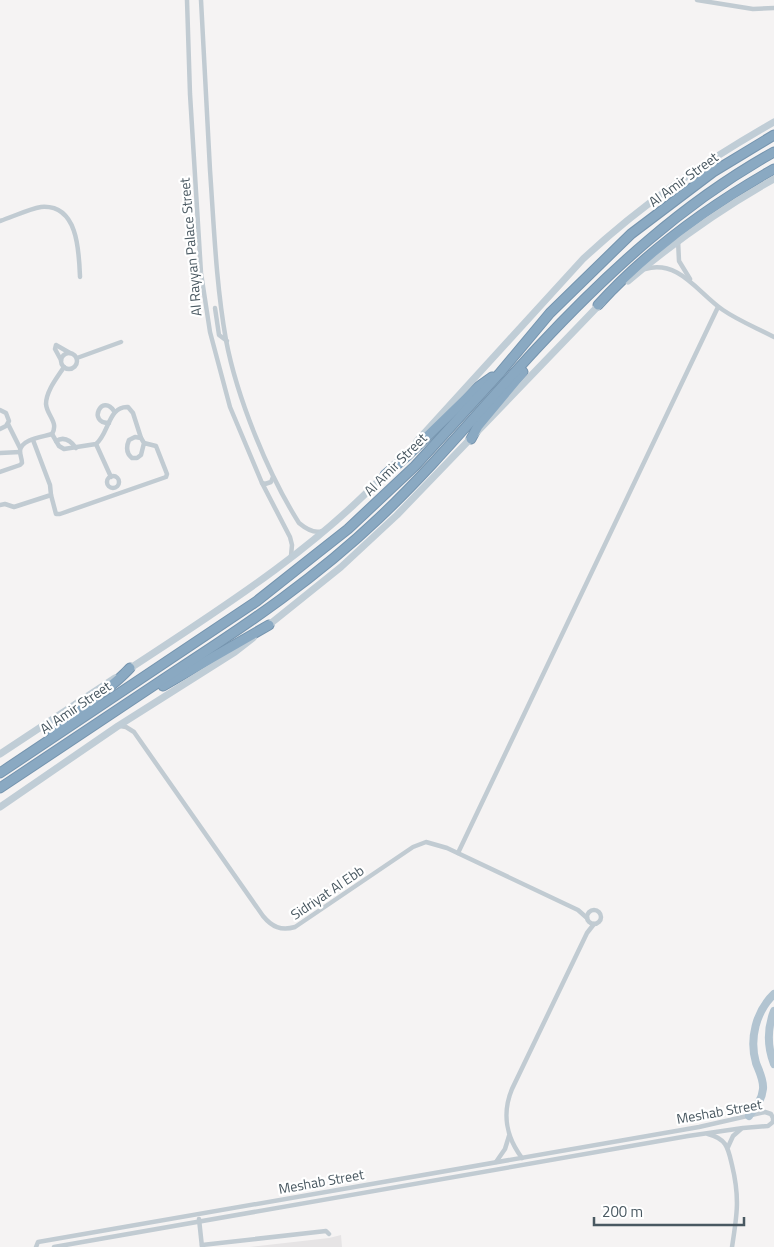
<svg xmlns="http://www.w3.org/2000/svg" width="774" height="1247" font-family="'Titillium Web',sans-serif">
<style>
.education{fill:#e6e4e5}
.lines{fill:none;stroke-linecap:round;stroke-linejoin:round}
.highway-casing{stroke:#7594ae;stroke-width:11}
.street{stroke:#c1cbd2;stroke-width:4.5}
.secondary{stroke:#c0cdd6;stroke-width:7}
.primary{stroke:#b2c4d1;stroke-width:8}
.highway{stroke:#8aa9c2;stroke-width:9}
.labels{text-anchor:middle;dominant-baseline:central;stroke-width:4.5;stroke-linejoin:round;paint-order:stroke}
.street-label{font-size:14px;fill:#495861;stroke:#fff}
</style>
<rect width="100%" height="100%" fill="#f5f3f3"/>
<polygon class="education" points="341,1235 342,1247 250,1247 329,1238"/>
<g class="lines">
<g class="highway-casing">
<g id="highway">
<path d="M598,305C649,249 709,206 774,169"/>
<polyline points="471,439 478,426 523,372"/>
<polyline points="385,475 408,455 478,387 492,377"/>
<polyline points="163,686 269,625"/>
<path d="M53,734C77,709 107,693 130,668"/>
<polyline points="0,773 257,601 315,555 348,529 415,466 499,374 550,313 631,234 713,172 774,135"/>
<path d="M0,788C59,748 118,709 177,670C248,624 317,577 379,518C435,465 484,405 537,348C607,273 684,202 774,152"/>
</g>
</g>
<g class="street">
<polyline points="187,0 190,94 201,273 210,332 230,407 262,483 290,537 292,545 291,556"/>
<path d="M201,0C204,57 207,114 210,170C214,227 216,284 226,340C237,398 268,474 299,523C305,528 314,534 322,531"/>
<polyline points="697,0 753,9 774,8"/>
<path d="M0,221C12,217 29,209 41,207C78,204 79,251 80,277"/>
<polyline points="678,240 679,261 690,279"/>
<path d="M645,269C679,259 698,293 723,310C739,321 757,328 774,337"/>
<polyline points="215,308 219,335 227,341"/>
<circle cx="69" cy="361" r="8"/>
<polyline points="77,358 121,342"/>
<polyline points="61,360 55,349 56,345 70,353"/>
<polyline points="0,410 6,413 9,421 6,426 0,429"/>
<path d="M109,423C87,423 102,393 114,411"/>
<polyline points="8,424 20,448"/>
<path d="M52,434L59,446L64,449L96,444C109,434 108,406 128,407L133,413L141,438"/>
<path d="M56,441C64,436 71,441 76,448"/>
<polyline points="96,444 111,477"/>
<polyline points="0,453 20,452"/>
<path d="M0,472L20,465L22,463C22,459 20,455 20,451C21,439 43,437 52,434C59,422 47,416 46,404C46,391 57,378 64,367"/>
<circle cx="113" cy="482" r="6"/>
<polyline points="262,483 265,484 271,482 273,477"/>
<path d="M51,495L56,514H60L166,477L167,474L156,446L144,443L141,438L135,437L129,440C126,447 126,453 132,458H137L141,455L144,443"/>
<polyline points="0,505 5,504 14,507 51,495 50,485 33,440"/>
<path d="M120,726L126,727L134,732L263,916C272,927 281,931 295,927L413,847L426,842L447,848L578,910L587,918"/>
<polyline points="458,853 718,307"/>
<circle cx="594" cy="917" r="7"/>
<path d="M708,1134C727,1139 728,1148 732,1165C740,1198 737,1215 732,1247"/>
<polyline points="728,1147 733,1136 741,1129"/>
<path d="M522,1158C506,1137 502,1113 512,1089L587,933L594,924"/>
<polyline points="496,1162 505,1149 509,1136"/>
<polyline points="199,1219 202,1247"/>
<polyline points="202,1245 326,1231 329,1234"/>
<polyline points="36,1247 38,1242 699,1127 765,1112 771,1114 773,1118 773,1122 768,1126 743,1128 688,1136 54,1247"/>
</g>
<g class="secondary">
<path d="M628,281C674,242 722,208 774,179"/>
<path d="M417,441L583,259C642,204 704,162 774,122"/>
<polyline points="265,628 341,567 397,515 602,302"/>
<path d="M126,671C217,611 312,552 387,472"/>
<polyline points="0,754 115,678"/>
<polyline points="0,807 118,726 235,652 253,638"/>
</g>
<g class="primary">
<path d="M774,1011C767,1029 767,1046 774,1064"/>
<path d="M749,1116C755,1108 762,1100 763,1089C764,1080 759,1071 756,1063C749,1039 756,1011 774,994"/>
</g>
<use href="#highway" class="highway"/>
</g>
<g class="labels">
<g class="street-label">
<text transform="translate(683 179) rotate(-36)">Al Amir Street</text>
<text transform="translate(190 247) rotate(-95)">Al Rayyan Palace Street</text>
<text transform="translate(395 464) rotate(-45)">Al Amir Street</text>
<text transform="translate(75 707) rotate(-34)">Al Amir Street</text>
<text transform="translate(327 892) rotate(-34)">Sidriyat Al Ebb</text>
<text transform="translate(719 1111) rotate(-10)">Meshab Street</text>
<text transform="translate(321 1181) rotate(-10)">Meshab Street</text>
</g>
</g>
<path d="M594 1217v8h150v-8" fill="none" stroke="#495861" stroke-width="2.5"/>
<text x="602" y="1217" font-size="15" fill="#495861" stroke="#ffffff" stroke-width="4" paint-order="stroke">200 m</text>
</svg>
